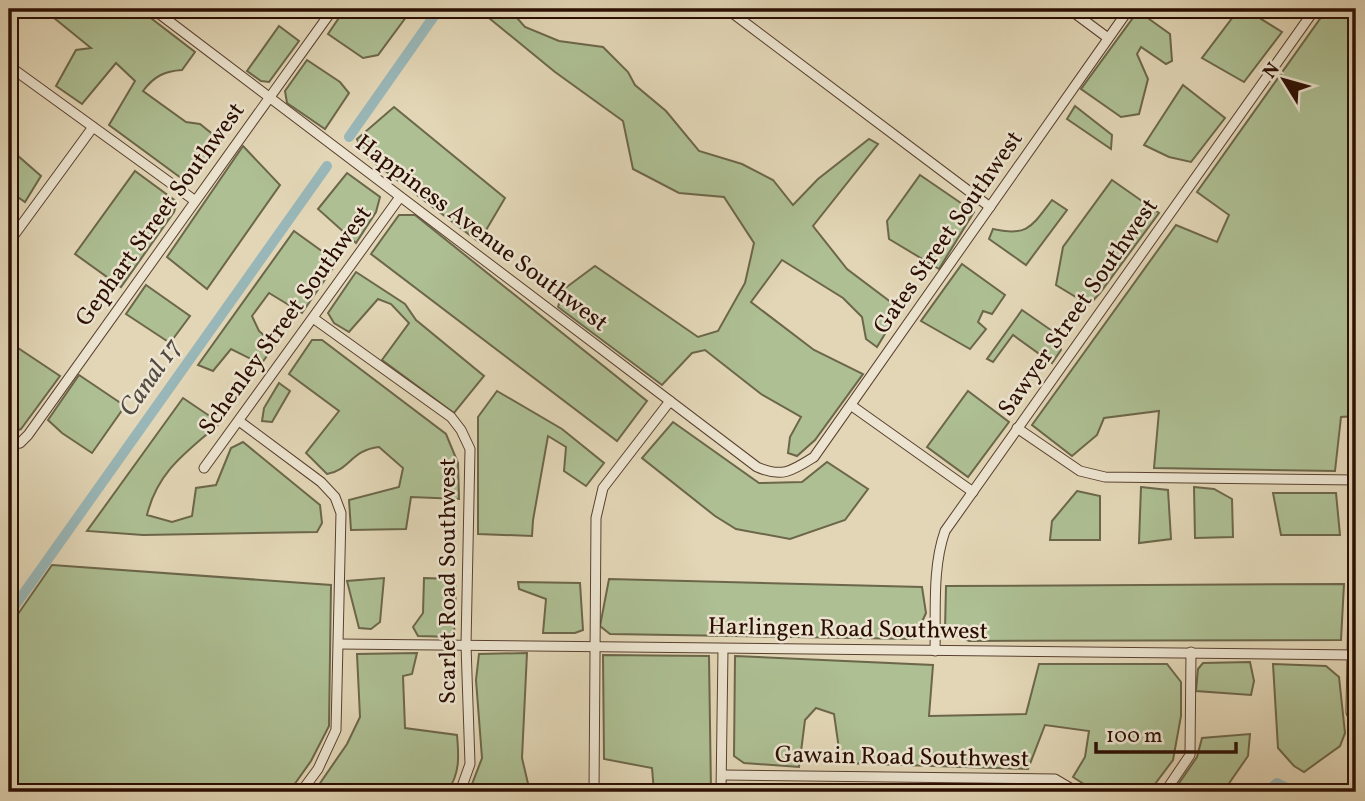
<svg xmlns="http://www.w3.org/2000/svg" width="1365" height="801" font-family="Vollkorn,serif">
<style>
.green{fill:#adbf93;stroke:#6c664a;stroke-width:2}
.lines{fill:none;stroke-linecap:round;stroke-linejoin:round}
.canal{stroke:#99b7b8;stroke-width:10}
.minor-casing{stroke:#59402f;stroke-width:11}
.minor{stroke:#ece4d0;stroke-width:9}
.labels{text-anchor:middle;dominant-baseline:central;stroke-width:5;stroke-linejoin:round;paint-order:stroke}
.street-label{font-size:24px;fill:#2b0e02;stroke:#ece4d0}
.water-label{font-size:26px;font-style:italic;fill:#524942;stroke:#ece4d0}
</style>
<rect width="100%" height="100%" fill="#e2d6b6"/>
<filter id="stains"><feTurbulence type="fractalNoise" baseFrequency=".00286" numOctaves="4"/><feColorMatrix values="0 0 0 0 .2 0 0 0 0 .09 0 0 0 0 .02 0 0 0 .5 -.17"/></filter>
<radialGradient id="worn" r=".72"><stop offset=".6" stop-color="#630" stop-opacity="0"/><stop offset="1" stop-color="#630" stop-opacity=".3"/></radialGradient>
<g class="green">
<path d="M43,9H139L195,52L182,70C165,71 154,76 143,91L186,122L200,124L221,141L198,175L181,178L109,125L135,81L116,63L82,104L56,86L76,50L91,48Z"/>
<polygon points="345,9 412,9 378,55 363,58 328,34"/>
<polygon points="478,9 509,9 525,27 559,41 603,47 628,72 635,85 666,111 699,151 742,164 773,180 793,205 818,179 869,139 878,144 813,226 847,269 900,309 877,347 866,339 862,317 843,298 782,260 751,302 814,350 863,374 815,440 797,456 788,453 790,437 801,417 761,394 705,350 692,353 662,385 558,307 564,289 595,266 698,337 718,331 745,283 754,243 724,197 679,193 633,169 623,121 555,72"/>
<polygon points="1239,9 1245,9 1282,32 1244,82 1202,58"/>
<polygon points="1327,9 1348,9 1356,14 1356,416 1341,417 1335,471 1154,468 1159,411 1104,418 1097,435 1072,456 1032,425 1176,225 1217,242 1229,215 1197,192"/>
<polygon points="1138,11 1170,34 1172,61 1166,64 1141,47 1137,54 1148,79 1139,114 1121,117 1081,89"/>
<polygon points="279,26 299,41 269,82 261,81 247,71"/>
<polygon points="307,60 340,82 349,93 325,129 287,103 285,91"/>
<polygon points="1183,85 1225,118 1191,162 1169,157 1144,145"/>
<polygon points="1075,106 1112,135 1111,149 1067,119"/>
<polygon points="394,107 505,198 479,242 363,154 357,139"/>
<polygon points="243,146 280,185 207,289 167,257"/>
<polygon points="9,148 41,176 25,202 9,191"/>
<polygon points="135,171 177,202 174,212 121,287 75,254"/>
<polygon points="347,173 380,197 376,212 356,243 318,209"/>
<polygon points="920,175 974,212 939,269 889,239 887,221"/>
<polygon points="1112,180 1159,213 1100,293 1089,305 1056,285 1063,247"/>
<path d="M1052,200L1067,210L1026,265L989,239L993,229C1028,237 1032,226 1052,200Z"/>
<polygon points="399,215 415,215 647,401 617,441 371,254"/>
<polygon points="294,231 337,262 302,313 269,293 252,316 259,331 275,345 261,364 231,349 213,371 198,365"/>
<polygon points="962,264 1005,295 992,314 983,311 978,322 986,329 970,349 921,321"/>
<polygon points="356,272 405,304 416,320 484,376 454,413 382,360 409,323 391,304 378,299 349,332 334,323 328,313"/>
<polygon points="146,285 190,316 170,343 126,314"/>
<polygon points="1022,310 1058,335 1061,350 1052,363 1013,335 993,362 987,359"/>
<path d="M312,340H322L446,434L458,463L459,499L411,497L406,529L351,530L349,500L399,487L403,468L379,447C351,450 350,470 327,474L306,453L339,411L289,374Z"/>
<polygon points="9,342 60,376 21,429 9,435"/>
<polygon points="79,375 125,406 92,453 62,433 48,420"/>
<polygon points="279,383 290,391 272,422 262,421 264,408"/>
<polygon points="497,391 562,429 604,463 586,486 564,471 566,447 548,436 533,520 532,536 478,534 478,417"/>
<polygon points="968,391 1009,422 968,477 927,447"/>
<path d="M183,398L220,423C188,451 158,470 147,515L172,522L192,516L196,488L216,485L231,448L243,442L320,505L322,523L317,532L143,535L87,531Z"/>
<polygon points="673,422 759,483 802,482 827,462 868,489 845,520 790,539 736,529 715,516 642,458"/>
<polygon points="1141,487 1168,490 1171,539 1139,543"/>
<polygon points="1194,487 1214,489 1232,499 1233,537 1195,538"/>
<polygon points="1077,491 1100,496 1100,540 1050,540 1052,521"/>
<polygon points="1273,493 1336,493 1340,535 1281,535"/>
<polygon points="52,565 331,585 329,726 311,761 289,792 9,792 9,627"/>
<polygon points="384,578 380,622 371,629 359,628 347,581"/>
<polygon points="424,578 452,579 456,587 454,637 418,636 413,627 423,613"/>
<polygon points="609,579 922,587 926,613 914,639 610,634 600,626"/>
<polygon points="518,582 580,583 583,630 575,633 543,633 546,599 519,589"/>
<polygon points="1344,584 1341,640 969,641 945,630 946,586"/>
<path d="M417,653L412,674L403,676L405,728L457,735C459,757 460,774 447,792H314L347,744L360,717L357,654Z"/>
<polygon points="527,653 522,758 530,792 469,792 482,758 476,680 479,654"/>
<polygon points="603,655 709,656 711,792 654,792 652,768 604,759"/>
<polygon points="735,656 933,665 929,716 1026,714 1039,664 1167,664 1181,682 1181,716 1173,760 1149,792 1096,792 1073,777 1085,757 1089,731 1045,725 1028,769 841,763 834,714 816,708 805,720 799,767 744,763 734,756"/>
<polygon points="1250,662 1254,681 1251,695 1196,691 1198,669 1203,663"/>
<polygon points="1273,664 1326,666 1339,677 1345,733 1340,746 1304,772 1294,766 1278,748"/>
<polygon points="1250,734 1248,756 1223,792 1173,792 1197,757 1202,738"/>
<polygon points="737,785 1046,787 1054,792 731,792"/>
</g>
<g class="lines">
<g class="canal">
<polyline points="349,137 439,9"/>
<polyline points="9,614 327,166"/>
<polyline points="1266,792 1277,783 1295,792"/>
</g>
<g class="minor-casing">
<g id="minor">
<path d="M153,9L757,467C782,478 792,471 814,457L1129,9"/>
<polyline points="727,9 990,207"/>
<polyline points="1069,9 1108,38"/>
<polyline points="168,20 176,9"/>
<polyline points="9,66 194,200"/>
<polyline points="9,242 93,127"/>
<polyline points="313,318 451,417 461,430 470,449 466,645 470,764 460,792"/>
<polyline points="852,406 973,492"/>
<polyline points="239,421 321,482 335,497 341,513 336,730 318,769 301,792"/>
<polyline points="1017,428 1080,471 1105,477 1356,480"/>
<polyline points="9,445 20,443 28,435 333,9"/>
<polyline points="204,468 400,197"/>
<polyline points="1355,480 1351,712 1356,725"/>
<polyline points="339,644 1356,655"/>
<path d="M935,651C936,611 932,568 945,531L1315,9"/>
<polyline points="722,775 1055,779 1077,792"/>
<polyline points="594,792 596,518 603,488 670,401"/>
<polyline points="721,792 723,649"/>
<polyline points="1165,792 1190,755 1191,652"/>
</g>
</g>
<use href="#minor" class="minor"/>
</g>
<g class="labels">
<g class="street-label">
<text transform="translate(161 215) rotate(-54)">Gephart Street Southwest</text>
<text transform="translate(949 233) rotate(-55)">Gates Street Southwest</text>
<text transform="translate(481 234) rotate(37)">Happiness Avenue Southwest</text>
<text transform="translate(1079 308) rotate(-55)">Sawyer Street Southwest</text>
<text transform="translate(286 321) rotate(-54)">Schenley Street Southwest</text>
<text transform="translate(449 581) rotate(-90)">Scarlet Road Southwest</text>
<text transform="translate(848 630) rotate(1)">Harlingen Road Southwest</text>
<text transform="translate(902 758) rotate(1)">Gawain Road Southwest</text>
</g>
<g class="water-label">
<text transform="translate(151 378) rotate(-55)">Canal 17</text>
</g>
</g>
<rect width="1365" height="801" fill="none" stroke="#e2d6b6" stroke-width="35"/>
<rect x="10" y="10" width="1344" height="780" fill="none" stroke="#2b0e02" stroke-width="3.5"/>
<rect x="18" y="18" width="1330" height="766" fill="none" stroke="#2b0e02" stroke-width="2"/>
<g transform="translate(1284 80) rotate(307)" stroke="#ece4d0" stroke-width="5" paint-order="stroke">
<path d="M0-5L12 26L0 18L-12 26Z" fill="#2b0e02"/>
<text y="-10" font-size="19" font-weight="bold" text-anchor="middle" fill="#2b0e02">N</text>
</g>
<path d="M1096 742v10h140v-10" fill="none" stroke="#2b0e02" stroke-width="3.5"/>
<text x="1106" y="742" font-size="21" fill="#2b0e02" stroke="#ece4d0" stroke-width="5" paint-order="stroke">100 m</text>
<rect width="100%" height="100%" filter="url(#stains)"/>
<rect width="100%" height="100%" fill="url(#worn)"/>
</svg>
